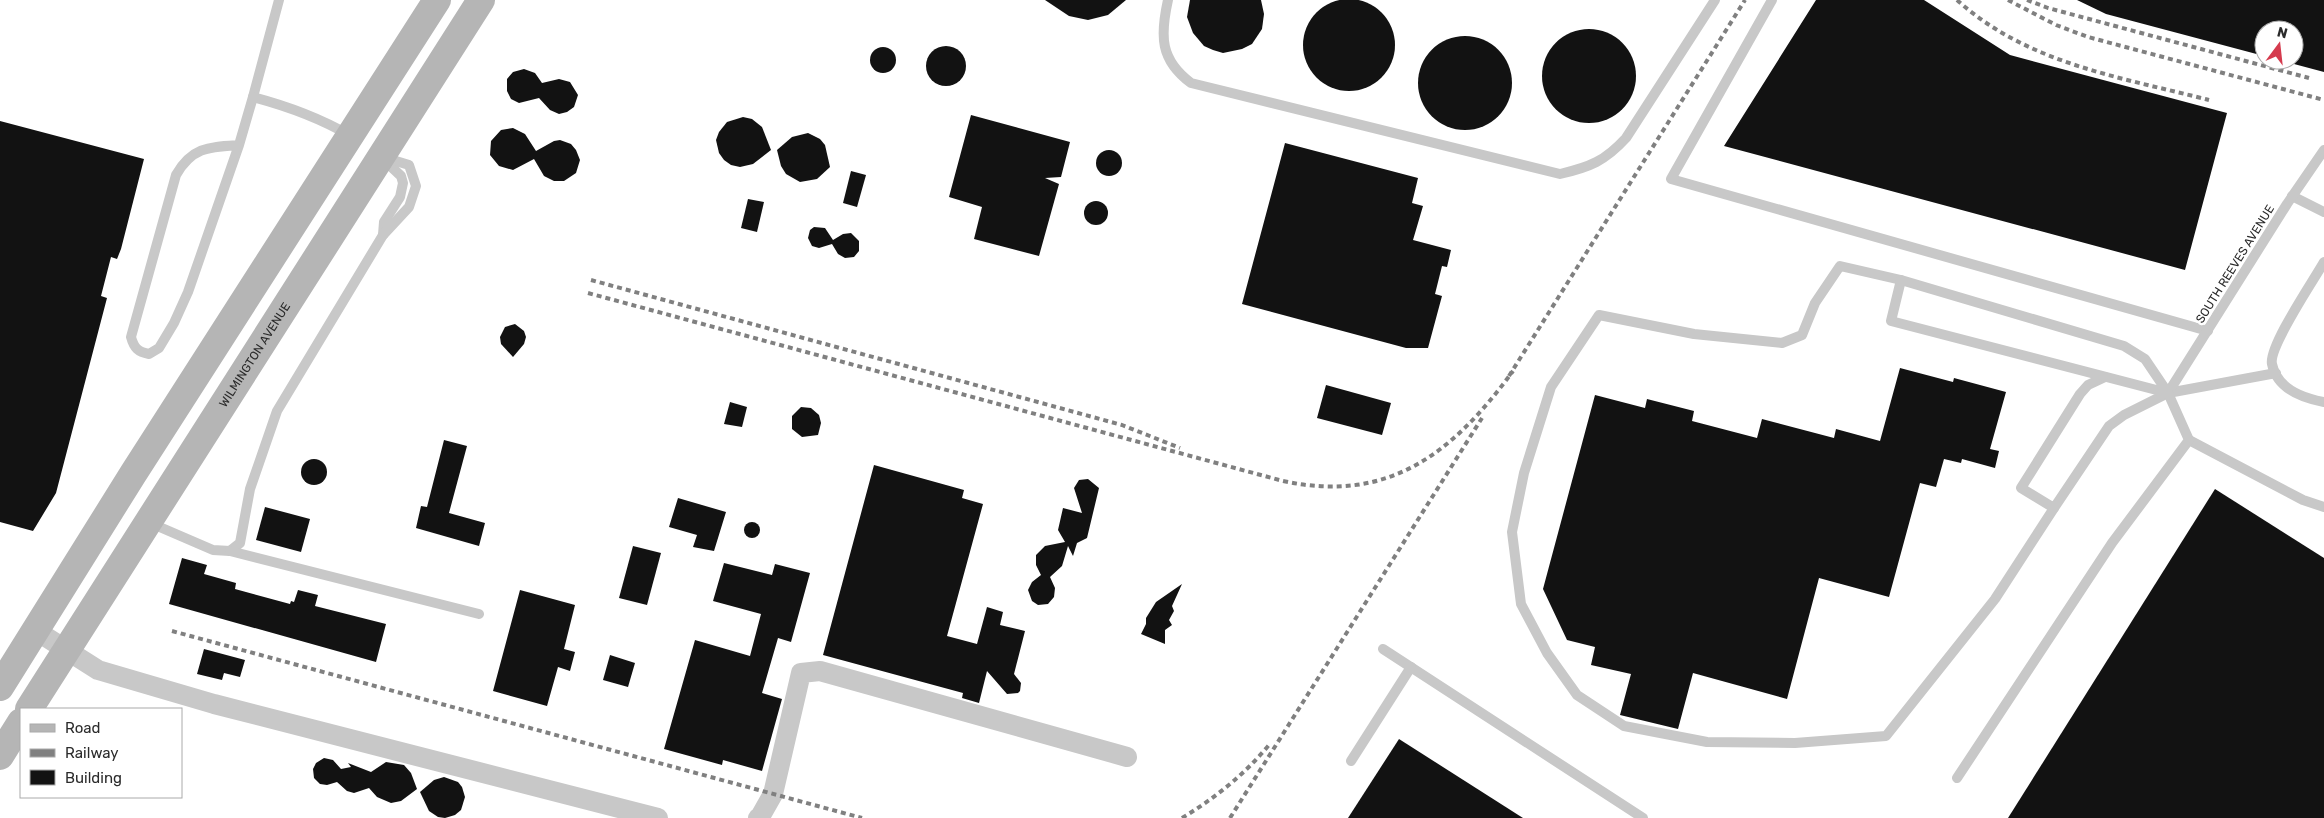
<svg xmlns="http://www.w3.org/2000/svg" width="2324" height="818" font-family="Rubik,sans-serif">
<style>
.building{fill:#121212}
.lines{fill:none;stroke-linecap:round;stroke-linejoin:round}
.service{stroke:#c8c8c8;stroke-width:10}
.minor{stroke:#c8c8c8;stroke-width:20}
.secondary{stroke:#b5b5b5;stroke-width:28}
.rail{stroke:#808080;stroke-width:4;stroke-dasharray:5 4;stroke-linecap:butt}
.labels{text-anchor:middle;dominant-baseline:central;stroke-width:5;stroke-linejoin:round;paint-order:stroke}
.street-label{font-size:12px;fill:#2b2b2b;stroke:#fff}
</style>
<rect width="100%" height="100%" fill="#fff"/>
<g class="building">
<circle cx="1349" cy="45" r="46"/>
<polygon points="1045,0 1126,0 1108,15 1088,20 1069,16"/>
<polygon points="1190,0 1261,0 1264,14 1262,29 1252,44 1242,49 1223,53 1213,50 1204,46 1193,33 1187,17"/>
<polygon points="1816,0 1924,0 2010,55 2227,113 2185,270 1724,146"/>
<polygon points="2077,0 2324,0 2324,72 2294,64 2294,30 2264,30 2264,56 2106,14"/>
<circle cx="1589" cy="76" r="47"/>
<circle cx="1465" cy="83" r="47"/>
<circle cx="946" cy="66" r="20"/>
<circle cx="883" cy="60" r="13"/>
<polygon points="524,69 535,73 542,83 559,79 570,82 578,95 574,107 567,112 559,114 550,110 539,98 519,103 511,99 507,91 507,79 513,72"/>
<polygon points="971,115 1070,142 1061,177 1045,178 1059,184 1039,256 974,239 982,207 949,197"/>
<polygon points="743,117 752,119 762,127 771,150 753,164 740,167 731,165 724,160 719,153 716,140 719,132 727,122"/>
<polygon points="0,121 144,159 121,249 117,259 111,257 101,296 107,298 56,493 33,531 0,522"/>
<polygon points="513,128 525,134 536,151 554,141 560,140 571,144 576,150 580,160 576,173 564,181 554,181 544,176 534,159 513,170 499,166 490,155 491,141 501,130"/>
<polygon points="808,133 820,139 825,145 830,167 817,179 800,182 786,174 781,166 777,150 792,137"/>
<polygon points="1285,143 1418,178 1412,203 1423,206 1413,240 1451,250 1447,267 1442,266 1435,294 1442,296 1428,348 1406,348 1242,304"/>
<circle cx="1109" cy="163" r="13"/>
<polygon points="851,171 866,175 857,207 843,203"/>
<polygon points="748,199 764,202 757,232 741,228"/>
<circle cx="1096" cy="213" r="12"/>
<polygon points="814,227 825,228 833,240 843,234 851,233 859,241 859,251 854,257 845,258 838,254 832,244 819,248 812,246 808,238 810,230"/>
<polygon points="515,324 524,331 526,337 524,344 513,357 501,344 500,337 505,327"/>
<polygon points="1900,368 1953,382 1954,378 2006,392 1990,449 1999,451 1995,468 1962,459 1961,463 1944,459 1936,487 1920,483 1889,597 1819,578 1787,699 1693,673 1678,729 1620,715 1631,674 1591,665 1595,647 1567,640 1543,589 1595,395 1645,408 1647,399 1694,411 1692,421 1757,438 1762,419 1834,438 1836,429 1880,441"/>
<polygon points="1326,385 1391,403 1382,435 1317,418"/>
<polygon points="730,402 747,407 742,427 724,424"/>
<polygon points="801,407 811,408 819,415 821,423 818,435 802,437 792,429 792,416"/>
<polygon points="444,440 467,446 449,513 485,523 479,546 416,528 421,506 427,507"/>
<circle cx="314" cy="472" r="13"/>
<polygon points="874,465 964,490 962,498 983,504 947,636 977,644 987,607 1003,612 1000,625 1025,631 1014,674 1021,683 1020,691 1018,693 1007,694 987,671 979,703 962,698 963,693 823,655"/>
<polygon points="1088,479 1099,488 1087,538 1077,543 1073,556 1068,546 1062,566 1050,577 1055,588 1054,597 1048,604 1038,605 1032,601 1028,590 1032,582 1041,575 1036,565 1036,555 1045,546 1065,542 1058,530 1063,508 1082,513 1074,488 1079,480"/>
<polygon points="2215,489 2324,558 2324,818 2008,818"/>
<polygon points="678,498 726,512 714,551 693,547 697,535 669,527"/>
<polygon points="265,507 310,519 301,552 256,540"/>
<circle cx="752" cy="530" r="8"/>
<polygon points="633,546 661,553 647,605 619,598"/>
<polygon points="182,558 207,565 204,574 236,583 235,589 290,604 291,601 294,602 298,590 318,595 315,606 386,624 376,662 169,604"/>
<polygon points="724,563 772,575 775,564 810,573 791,642 778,638 762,693 782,699 762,771 723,760 722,765 664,749 695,640 750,656 761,614 713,601"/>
<polygon points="1182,584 1172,606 1174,611 1169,620 1172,625 1165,630 1165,644 1141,634 1146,624 1146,618 1156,602"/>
<polygon points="520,590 575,605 564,649 575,652 570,671 558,667 547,706 493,691"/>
<polygon points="204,649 245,660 240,677 224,673 222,680 197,674"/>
<polygon points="610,655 635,663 628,687 603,680"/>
<polygon points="1399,739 1523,818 1348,818"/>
<polygon points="324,758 333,760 341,769 351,767 348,763 371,772 386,762 404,765 411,773 417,789 401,801 391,803 377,797 369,788 354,793 347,791 337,782 327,785 320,784 314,778 313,769 316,763"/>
<polygon points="444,777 458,782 462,787 465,797 461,810 455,815 445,818 438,817 429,811 420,792 434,780"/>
</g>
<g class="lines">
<g class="service">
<path d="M279,0L253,97C287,106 318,117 349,135"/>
<path d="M1168,0C1160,36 1160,60 1191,83L1560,174C1590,167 1605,161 1626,138L1715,0"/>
<polyline points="1772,0 1671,179 2208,331"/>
<path d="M239,145C209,147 192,147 176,175L131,337C134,348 138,352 149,354L159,348L174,323L188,292L239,145L253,97"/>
<polyline points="2292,196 2324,212"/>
<polyline points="383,235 384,222 400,197 403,183 401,176 383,159"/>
<path d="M2324,262C2314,280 2268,347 2272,364C2277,388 2302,398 2324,402"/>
<polyline points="1901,280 1840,266 1815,303 1802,335 1782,343 1694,334 1599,315 1551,387 1524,473 1512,532 1521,604 1547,653 1577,695 1624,726 1707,742 1795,743 1886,736 1995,599 2054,508"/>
<polyline points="2105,377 2088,385 2080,394 2021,488 2054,508 2109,426 2124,415 2168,393 2276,373"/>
<polyline points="2168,393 2287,204 2324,150"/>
<polyline points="2189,440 2303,500 2324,507"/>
<polyline points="148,522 213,550 230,551 240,543 250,489 277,411 383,235 409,207 416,186 409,165 383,157"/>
<polyline points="230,551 479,614"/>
<polyline points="1383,649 1643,818"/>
<polyline points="1351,761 1411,667"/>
<polyline points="1957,778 2112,543 2189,440 2168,393 2145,359 2124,346 1901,280 1891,321 2168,393"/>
</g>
<g class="minor">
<polyline points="35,630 98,670 214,704 658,818"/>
<polyline points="758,818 760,817 773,794 801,673 820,671 1127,757"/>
</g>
<g class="secondary">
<polyline points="0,687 133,474 437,0"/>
<path id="s1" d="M29,709L481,0"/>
<polyline points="0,756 21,722"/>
</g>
<g class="rail">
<path d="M1957,0C2028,64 2120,77 2209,100"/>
<polyline points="2008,0 2056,25 2088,37 2324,100"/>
<polyline points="2027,0 2048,8 2309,78"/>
<polyline points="591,280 1122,425 1180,448"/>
<path d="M588,293L1283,481C1389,504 1453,453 1513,371"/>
<polyline points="1509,376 1745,0"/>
<polyline points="172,631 862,818"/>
<path d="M1182,818C1215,798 1244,775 1269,745"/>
<polyline points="1230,818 1482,418"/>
</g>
</g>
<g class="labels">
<g class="street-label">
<text transform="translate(2235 264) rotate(-58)">SOUTH REEVES AVENUE</text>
<text stroke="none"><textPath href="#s1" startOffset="420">WILMINGTON AVENUE</textPath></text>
</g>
</g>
<rect x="20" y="708" width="162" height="90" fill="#ffffff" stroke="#aaaaaa"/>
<rect x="30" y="724" width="25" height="8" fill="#b5b5b5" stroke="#aaaaaa"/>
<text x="65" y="733" font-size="15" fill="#2b2b2b">Road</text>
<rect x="30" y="749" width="25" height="8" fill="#808080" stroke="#aaaaaa"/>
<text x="65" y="758" font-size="15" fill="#2b2b2b">Railway</text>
<rect x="30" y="770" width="25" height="15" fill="#121212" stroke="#aaaaaa"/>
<text x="65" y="783" font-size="15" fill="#2b2b2b">Building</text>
<g transform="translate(2279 45) rotate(15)"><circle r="24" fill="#ffffff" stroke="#aaaaaa"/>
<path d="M0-4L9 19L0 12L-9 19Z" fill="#d53b4e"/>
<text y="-8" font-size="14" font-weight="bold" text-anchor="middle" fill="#2b2b2b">N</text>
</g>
</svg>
